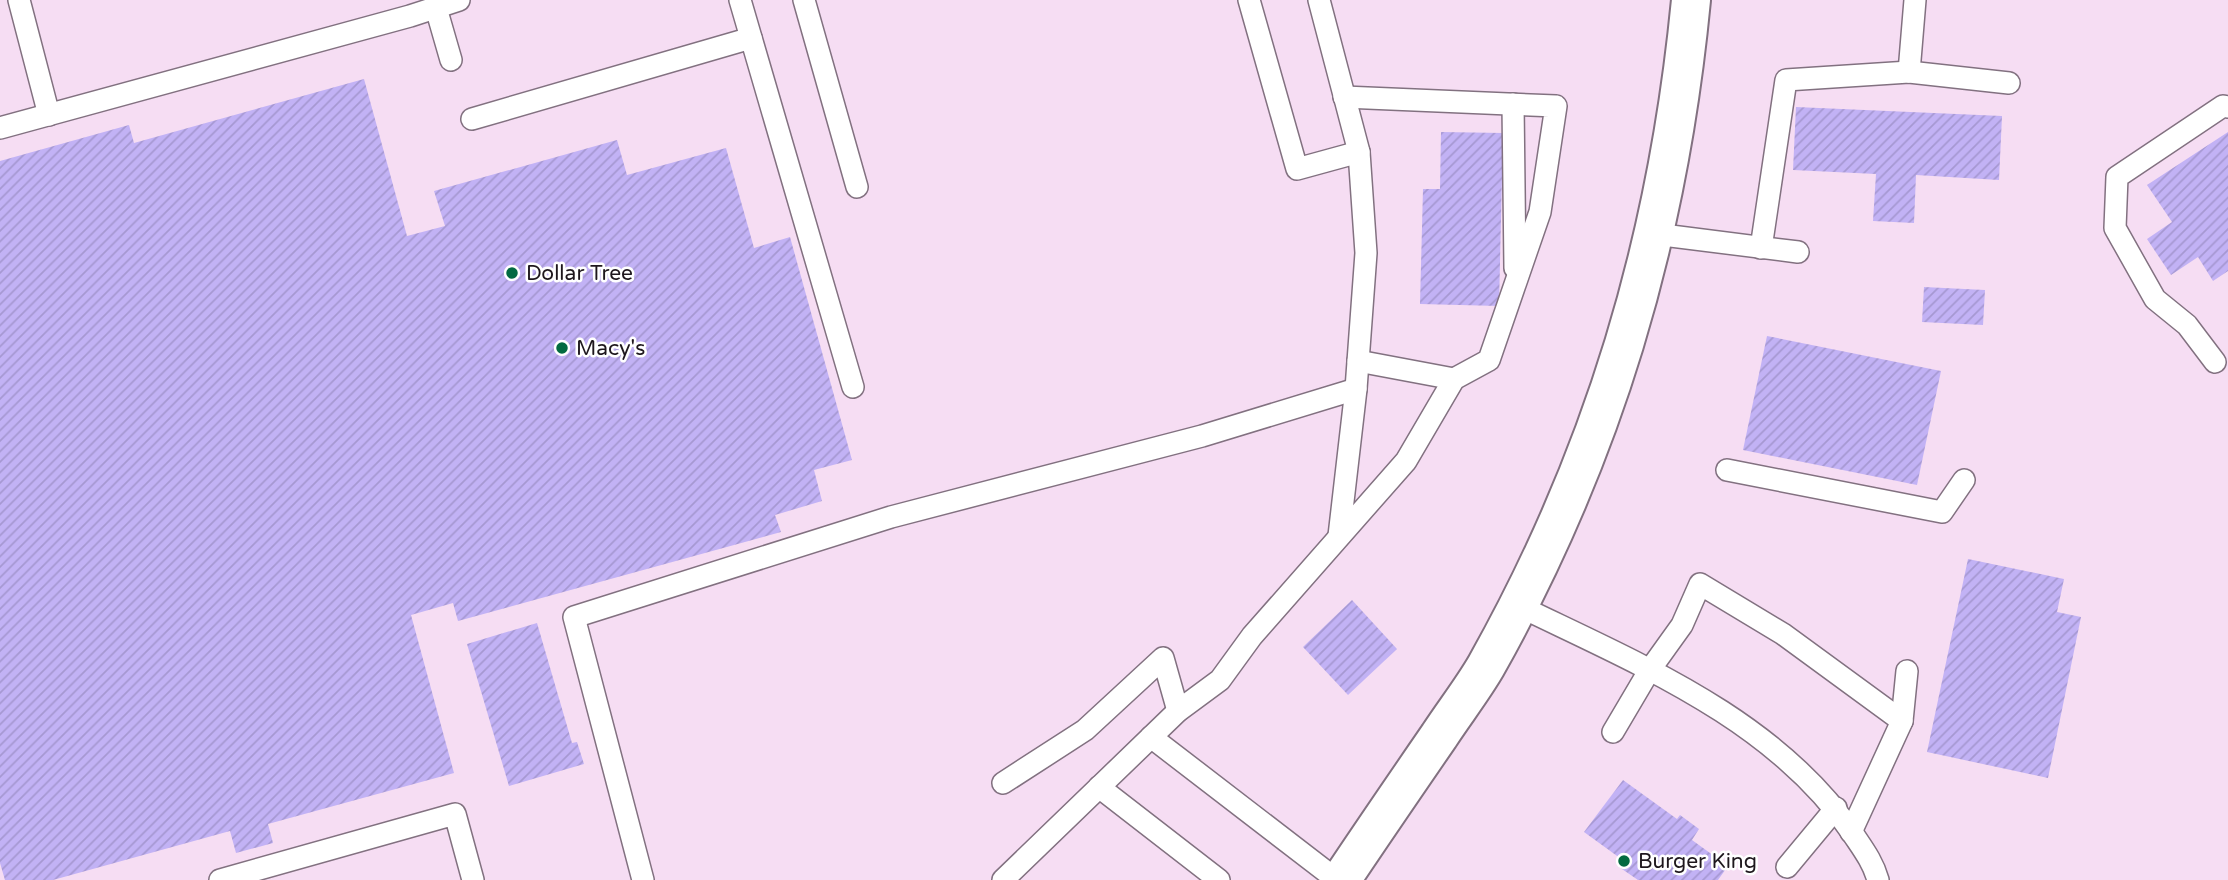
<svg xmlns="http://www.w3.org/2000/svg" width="2228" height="880" font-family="'Varela Round',sans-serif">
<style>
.built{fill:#f6ddf3}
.building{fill:url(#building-hatch)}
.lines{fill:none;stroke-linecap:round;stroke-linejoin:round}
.service-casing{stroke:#827180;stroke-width:24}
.secondary-casing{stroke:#827180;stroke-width:42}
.service{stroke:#fff;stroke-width:21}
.secondary{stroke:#fff;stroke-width:38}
.poi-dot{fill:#036a41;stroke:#fff;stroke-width:2.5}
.labels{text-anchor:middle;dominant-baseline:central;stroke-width:5;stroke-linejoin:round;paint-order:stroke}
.poi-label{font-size:21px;fill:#1e171d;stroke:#fff;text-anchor:start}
</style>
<defs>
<pattern id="building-hatch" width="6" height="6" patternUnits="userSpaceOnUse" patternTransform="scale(1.75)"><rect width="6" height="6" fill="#c2b2f5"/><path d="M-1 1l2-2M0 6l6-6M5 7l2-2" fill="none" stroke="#a698d2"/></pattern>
</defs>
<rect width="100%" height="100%" fill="#fdeefb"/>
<rect class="built" x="0" y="0" width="2228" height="880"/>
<g class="building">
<polygon points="364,79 407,236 445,226 434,191 617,140 627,175 726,148 754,248 790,237 852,460 814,470 822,501 775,515 781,532 458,621 453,603 411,615 454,773 268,824 273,843 236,853 230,831 53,880 5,880 0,863 0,161 129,125 134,143"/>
<polygon points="1796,107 2002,116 1999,180 1916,175 1914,223 1873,221 1876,174 1793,170"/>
<polygon points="1441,132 1503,133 1499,306 1420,304 1423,189 1440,189"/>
<polygon points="2228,132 2228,271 2213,281 2198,257 2171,275 2147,239 2172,222 2147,185"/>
<polygon points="1924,287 1985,290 1983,325 1922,322"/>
<polygon points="1767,336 1941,371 1917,485 1743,450"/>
<polygon points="1968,559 2064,579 2057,612 2081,617 2048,778 1927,752"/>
<polygon points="1352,600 1397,649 1348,695 1303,647"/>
<polygon points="537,623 572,743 577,742 584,764 509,786 467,644"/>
<polygon points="1623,780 1677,819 1680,815 1699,829 1692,840 1728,866 1718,880 1638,880 1619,867 1624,861 1584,832"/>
</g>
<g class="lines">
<g class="service-casing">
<g id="service">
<polyline points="19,0 49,115"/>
<polyline points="740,0 853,387"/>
<polyline points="804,0 857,187"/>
<polyline points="1249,0 1297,169 1359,152"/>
<polyline points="1319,0 1359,152 1366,253 1356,389 1339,536"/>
<polyline points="436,8 451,60"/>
<polyline points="1909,72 1915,0"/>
<polyline points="1513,104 1515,268"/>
<polyline points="472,119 751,38"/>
<polyline points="0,128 410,16 459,0"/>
<polyline points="1655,234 1798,252"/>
<polyline points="1761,248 1786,80 1909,72 2009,83"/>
<polyline points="1358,361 1454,379"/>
<polyline points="2215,362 2187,325 2155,299 2115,228 2117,177 2223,106 2228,107"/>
<polyline points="1727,470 1942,512 1964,480"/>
<path d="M1517,605C1638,664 1775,719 1853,834C1863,849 1873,862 1878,880"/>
<polyline points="1613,732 1649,671 1682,625 1700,584 1783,634 1902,721"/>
<polyline points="1151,737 1337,880"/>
<polyline points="1003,783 1085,730 1163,658 1178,711"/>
<polyline points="1099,787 1219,880"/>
<polyline points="1851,832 1902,721 1907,671"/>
<polyline points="1787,867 1836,808"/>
<polyline points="220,880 455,814 473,880"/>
<polyline points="643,880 574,617 891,517 1202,436 1356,389"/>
<polyline points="1003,880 1178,711 1220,680 1252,636 1406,461 1454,379 1489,360 1540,212 1556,106 1344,97"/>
</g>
</g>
<g class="secondary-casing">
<path id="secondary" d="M1341,880C1373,832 1406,784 1439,736C1454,713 1472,690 1486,666C1604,456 1668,239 1691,0"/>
</g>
<use href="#service" class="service"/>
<use href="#secondary" class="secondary"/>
</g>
<g class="poi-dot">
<circle cx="512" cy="273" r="7"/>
<circle cx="562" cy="348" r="7"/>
<circle cx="1624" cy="861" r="7"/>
</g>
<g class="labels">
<g class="poi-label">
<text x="526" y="273">Dollar Tree</text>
<text x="576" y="348">Macy's</text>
<text x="1638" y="861">Burger King</text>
</g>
</g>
</svg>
